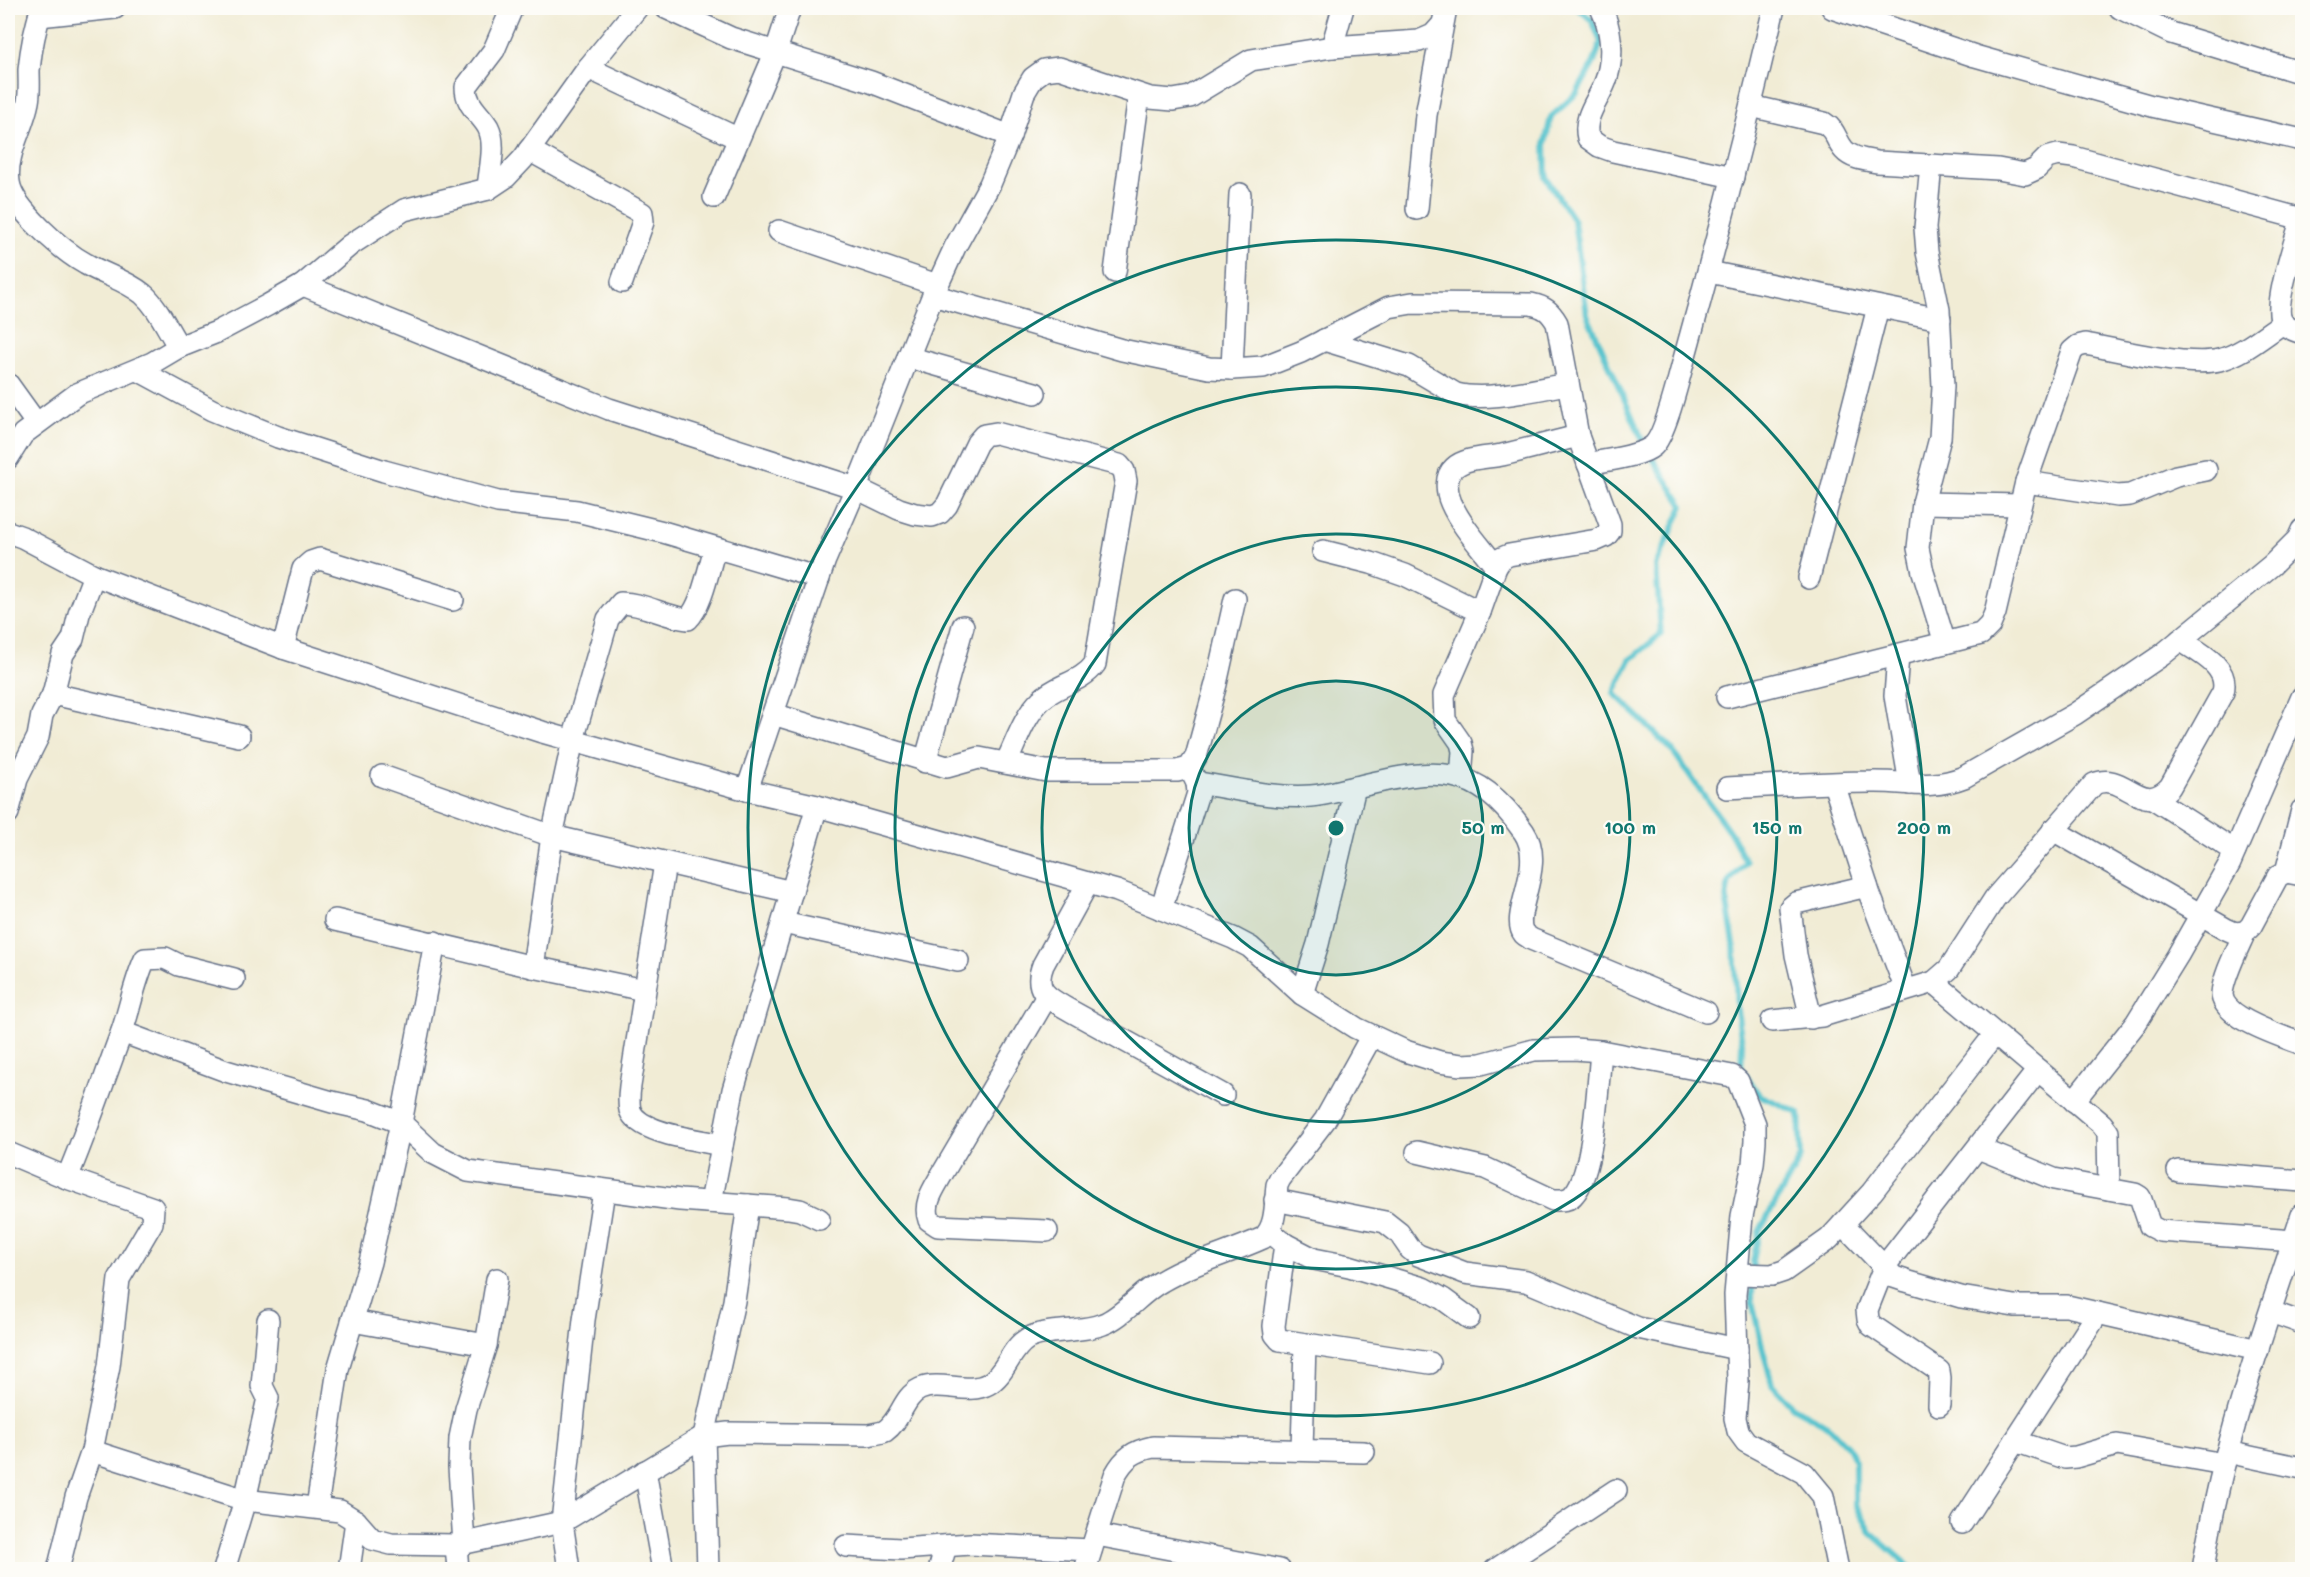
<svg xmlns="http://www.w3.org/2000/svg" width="2310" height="1577" font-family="Mali,sans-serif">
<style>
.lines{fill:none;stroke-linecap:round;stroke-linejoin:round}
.stream{stroke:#56c3cd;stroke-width:6}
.minor-casing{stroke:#667188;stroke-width:24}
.minor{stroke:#fff;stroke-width:21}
.ring{fill:none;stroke:#0f766e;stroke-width:3}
.centre{fill:#0f766e;stroke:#fdfcf7;stroke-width:3}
.ring-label{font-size:18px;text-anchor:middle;font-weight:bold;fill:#0f766e;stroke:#fdfcf7;stroke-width:4.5;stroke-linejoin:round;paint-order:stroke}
</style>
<rect width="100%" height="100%" fill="#fdfcf7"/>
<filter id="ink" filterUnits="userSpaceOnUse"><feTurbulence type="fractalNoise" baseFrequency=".0167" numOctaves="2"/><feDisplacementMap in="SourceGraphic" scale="12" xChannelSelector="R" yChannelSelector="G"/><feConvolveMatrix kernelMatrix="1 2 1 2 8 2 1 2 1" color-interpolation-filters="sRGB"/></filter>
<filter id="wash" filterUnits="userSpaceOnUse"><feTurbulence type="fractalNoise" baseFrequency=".008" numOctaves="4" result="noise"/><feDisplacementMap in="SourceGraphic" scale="24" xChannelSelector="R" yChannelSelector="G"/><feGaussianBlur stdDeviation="1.35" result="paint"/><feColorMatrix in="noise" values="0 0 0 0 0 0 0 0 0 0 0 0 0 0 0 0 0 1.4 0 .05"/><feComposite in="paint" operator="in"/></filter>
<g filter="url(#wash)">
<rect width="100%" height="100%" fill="#f1ecd5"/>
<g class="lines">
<polyline class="stream" points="1577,8 1592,20 1601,42 1594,62 1577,93 1551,117 1545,143 1546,178 1574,221 1587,315 1646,448 1683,506 1656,565 1661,634 1630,660 1614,693 1672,750 1731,834 1746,862 1729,881 1726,898 1734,943 1737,1010 1742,1043 1741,1069 1759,1095 1799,1113 1801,1157 1759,1232 1753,1261 1752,1301 1761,1342 1772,1384 1793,1407 1828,1426 1848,1447 1855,1461 1855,1504 1872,1534 1913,1570"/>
</g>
</g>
<g filter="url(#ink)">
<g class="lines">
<g class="minor-casing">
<g id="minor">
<path d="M42,8C35,28 31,49 29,70C29,81 30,92 28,102C23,129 5,154 9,182C12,208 64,252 86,264C105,275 126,280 143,294C159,308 167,329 179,347"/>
<polyline points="666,8 731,38 871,82 1010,136"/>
<path d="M1601,8C1611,28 1614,54 1607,77C1601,98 1582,115 1588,138L1599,146L1613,151L1733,177"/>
<polyline points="1832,8 1975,56 2152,106 2302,140"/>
<polyline points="2120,8 2171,33 2302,73"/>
<polyline points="39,16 115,8"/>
<polyline points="1332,47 1343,8"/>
<polyline points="588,68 737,138"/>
<path d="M1751,106L1824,123C1837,131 1835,140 1844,150C1852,159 1866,160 1877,162L1998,169L2025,174L2036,169L2047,158L2058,155L2073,157L2302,219"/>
<polyline points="529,150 642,213 643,222 622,282"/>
<polyline points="1931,165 1925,228 1927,252 1939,310 1943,386 1940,438 1923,503 1918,548 1923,572 1945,643"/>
<path d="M488,189C489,171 497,144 488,127C480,113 466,106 466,87L494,50L512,8"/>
<polyline points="714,197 776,51 790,8"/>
<polyline points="1417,209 1426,115 1446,8"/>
<path d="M2302,217C2297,237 2272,306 2282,322C2286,328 2296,331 2302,333"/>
<polyline points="779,231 937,285"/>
<polyline points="1115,272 1139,95"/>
<polyline points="1709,272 1940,319"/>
<path d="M303,285L609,409L856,488L899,509L915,514L932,516L940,513L947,505L977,443L984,435L996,433L1119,465L1124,471L1126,481L1095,664C1081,683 1057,684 1041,700C1024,716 1016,743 1006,763"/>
<path d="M933,295L1122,350L1209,368L1232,369L1263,367L1301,352L1389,307L1412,303L1531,304C1545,307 1550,311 1557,323L1578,436L1610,524V531L1606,536L1597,540L1509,555L1502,558L1496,567L1480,612L1444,695L1445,720L1461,743L1463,751L1461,778"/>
<path d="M1324,340L1409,366L1456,394C1488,402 1535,389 1568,384"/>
<polyline points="908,357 1035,393"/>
<polyline points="1232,369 1240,194"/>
<polyline points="138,370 212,410 278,437 384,471 498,502 577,511 663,532 819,578"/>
<polyline points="8,384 36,423"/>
<polyline points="8,458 23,434 77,394 152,363 179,347 217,332 268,305 303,285 350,245 404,210 488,189 506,177 523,159 588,68 637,8"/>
<path d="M1588,464C1605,460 1640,457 1653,446C1666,435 1681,369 1686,352C1718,237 1747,123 1774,8"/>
<polyline points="2026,482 2118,496 2130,495 2176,476 2206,470"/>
<polyline points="1923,503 2020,505"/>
<polyline points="8,532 22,537 94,575 283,648 542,732 747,790 817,806 1088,883 1117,891 1233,938 1250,947 1302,994 1356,1028 1405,1051 1440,1062 1461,1065 1481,1064 1534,1050 1574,1049 1601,1051 1732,1076 1738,1081 1755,1124 1755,1141 1753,1164 1742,1216 1735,1295 1738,1381 1735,1418 1738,1431 1746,1442 1804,1473 1823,1496 1838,1570"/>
<polyline points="1323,551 1371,563 1405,575 1480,612"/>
<path d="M1496,567C1481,547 1461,526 1451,503C1446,492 1445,476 1454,468C1466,457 1487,458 1502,455C1528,449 1553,442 1578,436"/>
<polyline points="1809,578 1878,307"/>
<polyline points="283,648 303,569 311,562 320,559 453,600"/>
<polyline points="1898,655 1895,696 1910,784"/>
<polyline points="53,694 239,736"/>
<path d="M1727,697L1981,634L1990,625L1995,613L2026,482L2072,351L2078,346L2086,344C2119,351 2189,367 2219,360C2243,354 2263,336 2283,323"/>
<polyline points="773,714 947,767 979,758 1046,771 1177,771 1189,768 1196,757 1216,684 1235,599"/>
<polyline points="925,762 963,626"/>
<polyline points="382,776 552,836 792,892"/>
<path d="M1197,783C1233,788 1273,799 1311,796C1327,795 1344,789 1360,786C1436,768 1475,762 1524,832C1547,866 1509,915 1524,934C1526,936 1529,937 1531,939L1706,1012"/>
<polyline points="1834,784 1870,895 1906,990"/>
<path d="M1727,788C1775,786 1824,782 1872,782C1908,781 1928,791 1964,777L2075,714L2162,655L2272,565L2298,539L2302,530"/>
<polyline points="747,790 825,560 856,488 933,295 955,247 990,184 1010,136 1024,93 1033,78 1044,70 1059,68 1150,98 1173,100 1190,97 1251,60 1332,47 1419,41 1433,35 1442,25"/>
<polyline points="2154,799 2235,851"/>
<polyline points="8,813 17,779 38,737 42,715 53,694 63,654 73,639 79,614 94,575"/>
<polyline points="2053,830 2226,929 2235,933 2245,932 2251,926 2278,876 2286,872 2302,875"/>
<path d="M665,863L630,1086C629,1094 628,1102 630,1110C638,1134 700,1140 722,1145"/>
<polyline points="2286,872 2302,810"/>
<path d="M1088,883L1043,965C1032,993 1051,999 1071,1011L1223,1095"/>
<polyline points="1161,909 1198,793 1197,783 1191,771"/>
<polyline points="335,920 533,967 644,990"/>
<polyline points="783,923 958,961"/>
<path d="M2245,932C2238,948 2223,977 2222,994C2222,1018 2284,1037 2302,1044"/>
<path d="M533,967L552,836L573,740L608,619L621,603C644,603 665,617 688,619C702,606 709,567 715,548"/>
<polyline points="1934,982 2102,1124 2108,1132 2109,1189"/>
<polyline points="1302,994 1318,944 1355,787"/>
<path d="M1047,996L941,1176C933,1190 923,1204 929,1220L938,1226L1047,1231"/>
<polyline points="1811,1018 1796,955 1790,908 1796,903 1867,886"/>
<path d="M1772,1021L1822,1016L1934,982L1949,969L1995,898L2094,784C2124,770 2141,818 2170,787L2223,692C2230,666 2198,652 2180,640"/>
<polyline points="122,1032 226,1071 332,1102 368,1110 401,1123 433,1153 468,1171 680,1200 788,1208 800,1210 819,1219"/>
<polyline points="2074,1101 2136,1023 2178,955 2230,863 2302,697"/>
<polyline points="1978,1148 2054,1179 2135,1194 2140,1197 2150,1226 2160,1231 2294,1241"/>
<path d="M1417,1152L1485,1168L1553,1200C1561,1200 1569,1201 1574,1194C1594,1172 1598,1083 1601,1051"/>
<polyline points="8,1153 67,1178 153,1208 152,1223 119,1279 109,1366 92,1451 76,1497 58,1570"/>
<polyline points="2178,1171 2302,1181"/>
<path d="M67,1178C87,1131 103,1082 121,1034C130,1009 134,983 145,959L165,958L179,965L234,979"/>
<polyline points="1275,1200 1385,1222 1399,1233 1410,1249 1418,1255 1465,1273 1526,1281 1638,1328 1737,1349"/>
<polyline points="711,1202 733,1090 817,806"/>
<polyline points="1843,1224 1894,1277 1906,1281 1961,1297 2014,1306 2067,1306 2258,1350"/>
<polyline points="1275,1236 1285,1244 1314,1259 1349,1266 1423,1288 1443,1299 1469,1318"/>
<polyline points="1285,1244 1274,1326 1275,1334 1280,1340 1430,1363"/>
<polyline points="1737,1274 1772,1275 1784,1271 1829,1239 1872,1192 1995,1034"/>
<polyline points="2271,1312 2302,1323"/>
<polyline points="352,1321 486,1345"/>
<polyline points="1939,1405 1940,1378 1939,1371 1871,1325 1868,1319 1867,1310 1884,1267 2038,1070"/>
<polyline points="2015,1441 2065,1458 2076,1457 2117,1445 2224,1464"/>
<polyline points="1302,1450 1305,1344"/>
<path d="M92,1451L245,1500L340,1511L356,1521L372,1539L391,1544L456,1545L562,1522L704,1436L728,1433L868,1435C873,1434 881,1433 885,1431C901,1420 903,1397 920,1389C941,1380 968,1395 988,1384C1006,1374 1010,1349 1027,1339C1045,1328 1081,1333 1103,1324C1124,1316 1141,1292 1162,1281C1194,1262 1230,1253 1263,1238C1277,1226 1275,1203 1277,1185L1280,1179L1325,1120L1371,1037"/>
<polyline points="2227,1452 2302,1468"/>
<polyline points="645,1471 663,1570"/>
<polyline points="317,1507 338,1369 370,1262 401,1123 435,942"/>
<polyline points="1962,1523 2098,1313"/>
<polyline points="1097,1535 1280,1570"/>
<polyline points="464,1544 459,1467 460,1438 466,1409 486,1345 497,1279"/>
<polyline points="456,1545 458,1570"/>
<polyline points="846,1546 901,1549 970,1544 1091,1550"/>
<polyline points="224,1570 245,1500 268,1398 262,1386 268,1320"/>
<polyline points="349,1570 356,1521"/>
<polyline points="569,1570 562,1522 584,1320 604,1191"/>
<polyline points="708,1570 704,1436 734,1301 748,1205"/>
<polyline points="939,1570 946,1546"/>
<path d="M1085,1570L1115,1475C1125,1457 1134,1451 1153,1447L1364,1452"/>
<polyline points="1495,1570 1616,1490"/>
<path d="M2203,1570C2220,1448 2264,1332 2302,1215"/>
</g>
</g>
<use href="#minor" class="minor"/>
</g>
</g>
<circle cx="1336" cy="828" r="147" fill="#0f766e" fill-opacity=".12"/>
<g class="ring">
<circle cx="1336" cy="828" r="147"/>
<circle cx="1336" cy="828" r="294"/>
<circle cx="1336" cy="828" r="441"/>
<circle cx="1336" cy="828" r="588"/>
</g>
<circle cx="1336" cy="828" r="9" class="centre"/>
<g class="ring-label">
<text x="1483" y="834">50 m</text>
<text x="1630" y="834">100 m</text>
<text x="1777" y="834">150 m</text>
<text x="1924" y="834">200 m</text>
</g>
<rect width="2310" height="1577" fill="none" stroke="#fdfcf7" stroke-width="30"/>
</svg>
